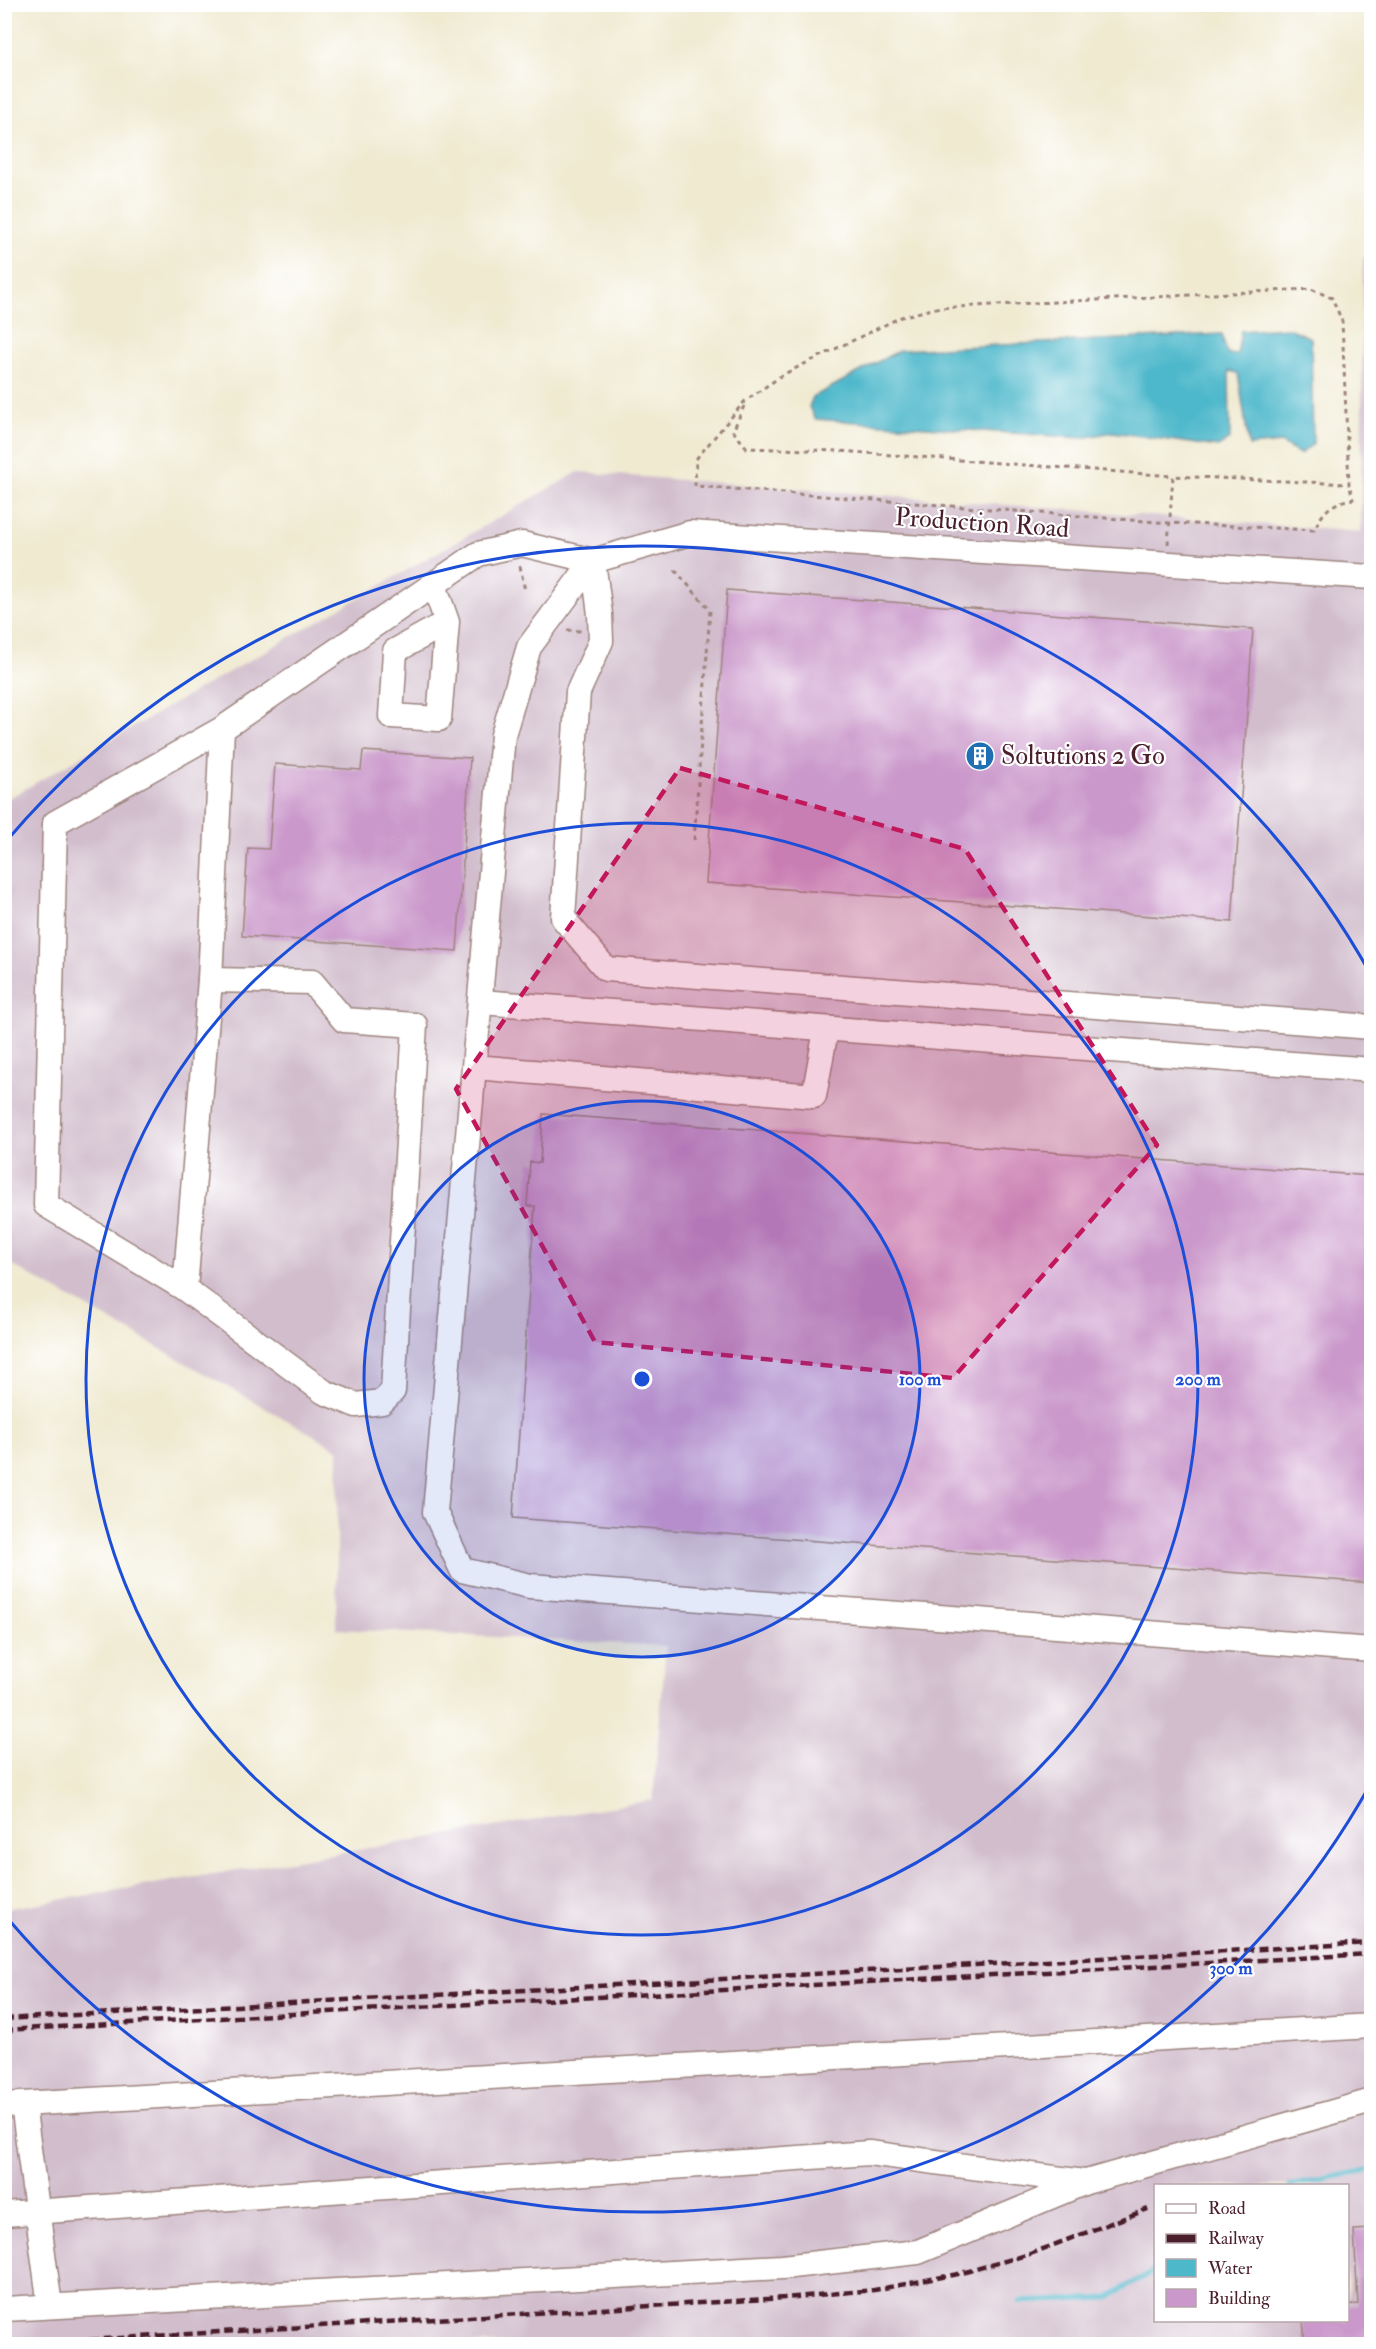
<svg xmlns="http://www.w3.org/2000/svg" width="1376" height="2349" font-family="'IM FELL Double Pica',serif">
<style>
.industrial{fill:#d1bdcc;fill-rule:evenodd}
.water{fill:#4eb8cb;stroke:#4c6c7b;stroke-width:1.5}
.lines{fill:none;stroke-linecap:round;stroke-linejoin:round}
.stream{stroke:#4eb8cb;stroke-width:5}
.building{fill:#ca98ca}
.minor-casing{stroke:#9d847e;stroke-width:27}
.path{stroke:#9d847e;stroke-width:3;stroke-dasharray:4.5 4.5;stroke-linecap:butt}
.minor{stroke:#fff;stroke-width:24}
.rail{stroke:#4a1f2b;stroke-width:4.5;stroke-dasharray:9 4.5;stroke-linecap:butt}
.marked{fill:#c2185b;fill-opacity:0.2;stroke:#c2185b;stroke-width:4.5;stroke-dasharray:12 8;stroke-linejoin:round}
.ring{fill:none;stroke:#1d4ed8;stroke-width:3}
.labels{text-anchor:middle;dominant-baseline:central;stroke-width:4.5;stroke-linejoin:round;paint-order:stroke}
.street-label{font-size:26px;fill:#4a1f2b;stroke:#fff}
.poi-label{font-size:26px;fill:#4a1f2b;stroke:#fff;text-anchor:start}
.centre{fill:#1d4ed8;stroke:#fff;stroke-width:3}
.ring-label{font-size:18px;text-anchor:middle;font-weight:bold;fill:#1d4ed8;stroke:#fff;stroke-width:4.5;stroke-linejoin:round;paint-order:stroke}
</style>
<rect width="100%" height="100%" fill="#fff"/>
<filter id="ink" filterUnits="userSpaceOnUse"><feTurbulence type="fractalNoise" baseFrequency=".0167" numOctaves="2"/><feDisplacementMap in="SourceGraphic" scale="12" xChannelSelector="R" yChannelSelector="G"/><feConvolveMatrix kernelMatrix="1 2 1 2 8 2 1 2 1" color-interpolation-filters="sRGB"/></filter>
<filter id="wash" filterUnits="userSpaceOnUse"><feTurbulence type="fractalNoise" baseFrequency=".008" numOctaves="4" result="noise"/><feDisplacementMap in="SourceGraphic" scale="24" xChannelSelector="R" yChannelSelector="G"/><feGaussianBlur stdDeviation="1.35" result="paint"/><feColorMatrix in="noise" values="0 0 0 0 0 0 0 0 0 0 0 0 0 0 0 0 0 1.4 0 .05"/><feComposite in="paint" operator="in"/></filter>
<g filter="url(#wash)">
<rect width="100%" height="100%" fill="#f0ead1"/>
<path class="industrial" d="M1363,258H1371V2344H5V1909L653,1800L666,1646L336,1629L338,1449L5,1261L4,925L10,917L5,886L4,801L578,472L1361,532ZM1156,2186H1348V2320H1156Z"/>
<polygon class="water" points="1288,328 1311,338 1313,444 1300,454 1281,443 1249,446 1238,373 1229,371 1230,439 1218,447 1113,432 1082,438 815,419 809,407 813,397 900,350 1222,334 1227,354 1237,355 1241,331"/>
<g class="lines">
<g class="stream">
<polyline points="1290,2186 1372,2169"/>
<polyline points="1020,2302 1107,2298 1156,2270"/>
</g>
</g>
<g id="blocks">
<g class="building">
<polygon points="727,590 1253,629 1232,922 706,883"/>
<polygon points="363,751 470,758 457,951 242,936 248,848 269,849 275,764 361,770"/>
<polygon points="543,1114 1371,1176 1371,1583 513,1518 535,1206 527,1206 530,1162 540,1163"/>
<polygon points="1371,2229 1371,2344 1305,2344 1303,2320 1347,2320 1347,2305 1358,2304 1354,2230"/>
</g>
</g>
</g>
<g filter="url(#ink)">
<use href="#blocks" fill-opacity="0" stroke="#9d847e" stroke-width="1.5"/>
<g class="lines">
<g class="minor-casing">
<g id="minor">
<polyline points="593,561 529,647 503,735 435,1512 462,1570 530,1586 1372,1650"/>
<polyline points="593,561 600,614 601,641 578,692 563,918 606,969 1372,1027"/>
<polyline points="434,585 447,622 395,651 391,716 439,719 447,622"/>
<polyline points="222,729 210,980 185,1289 46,1205 55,823 222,729 478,554 522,544 593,561 690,533 1372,577"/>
<polyline points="481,1002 1372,1070"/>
<polyline points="475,1067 814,1096 826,1030"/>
<polyline points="185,1289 324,1392 356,1405 382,1402 393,1391 415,1025 344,1020 312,982 210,980"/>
<polyline points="23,2104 50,2306"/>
<polyline points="4,2105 1372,2026"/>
<polyline points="4,2214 869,2153 1084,2182"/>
<polyline points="4,2309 782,2267 918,2252 1086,2182 1372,2101"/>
</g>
</g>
<g class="path">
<polyline points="744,406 733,431 747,448 839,451 1173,476"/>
<path d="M1168,544L1173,476L1349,484L1342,321L1332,298L1311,289L936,308L901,317L784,374L745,401L696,459L695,486L1170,523L1314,530C1323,511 1332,502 1353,499L1349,484"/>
<polyline points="520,566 525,591"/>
<polyline points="675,570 710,610 694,841"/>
<polyline points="567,630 581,631"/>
</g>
<use href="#minor" class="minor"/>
<g class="rail">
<polyline points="4,2019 1372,1943"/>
<polyline points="4,2030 1372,1954"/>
<polyline points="22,2344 784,2298 874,2290 958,2274 1030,2254 1148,2209"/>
</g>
</g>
</g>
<path class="marked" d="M680,768L965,849L1157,1145L953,1378L595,1342L456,1089Z"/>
<circle cx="642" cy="1379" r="278" fill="#1d4ed8" fill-opacity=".12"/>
<g class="ring">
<circle cx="642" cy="1379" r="278"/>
<circle cx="642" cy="1379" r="556"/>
<path d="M1371 1783A833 833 0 0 1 9 1920M9 838A833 833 0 0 1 1371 975"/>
</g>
<defs>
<g id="building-disc" transform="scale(1.5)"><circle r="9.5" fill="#1f6fb2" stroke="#fff"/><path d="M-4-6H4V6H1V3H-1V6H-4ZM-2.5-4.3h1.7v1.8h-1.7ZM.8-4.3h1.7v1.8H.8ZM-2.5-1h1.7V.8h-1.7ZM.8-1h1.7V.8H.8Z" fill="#fff"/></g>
</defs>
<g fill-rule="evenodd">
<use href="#building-disc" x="980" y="756"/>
</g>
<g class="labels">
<g class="street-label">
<text transform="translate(982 523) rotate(4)">Production Road</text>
</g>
<g class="poi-label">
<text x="1001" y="756">Soltutions 2 Go</text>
</g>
</g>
<circle cx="642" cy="1379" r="9" class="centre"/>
<g class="ring-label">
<text x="920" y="1385">100 m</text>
<text x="1198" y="1385">200 m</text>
<text x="1231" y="1974">300 m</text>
</g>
<rect width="1376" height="2349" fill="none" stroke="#fff" stroke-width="24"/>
<rect x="1154" y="2184" width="195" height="138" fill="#ffffff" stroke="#b7a5aa" stroke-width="1.5"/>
<rect x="1166" y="2204" width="30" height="9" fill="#ffffff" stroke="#b7a5aa" stroke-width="1.5"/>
<text x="1208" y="2214" font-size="18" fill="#4a1f2b">Road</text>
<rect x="1166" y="2234" width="30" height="9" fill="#4a1f2b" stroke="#b7a5aa" stroke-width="1.5"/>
<text x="1208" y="2244" font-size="18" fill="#4a1f2b">Railway</text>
<rect x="1166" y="2259" width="30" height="18" fill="#4eb8cb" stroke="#b7a5aa" stroke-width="1.5"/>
<text x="1208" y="2274" font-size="18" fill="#4a1f2b">Water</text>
<rect x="1166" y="2289" width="30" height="18" fill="#ca98ca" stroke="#b7a5aa" stroke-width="1.5"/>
<text x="1208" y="2304" font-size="18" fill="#4a1f2b">Building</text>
</svg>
